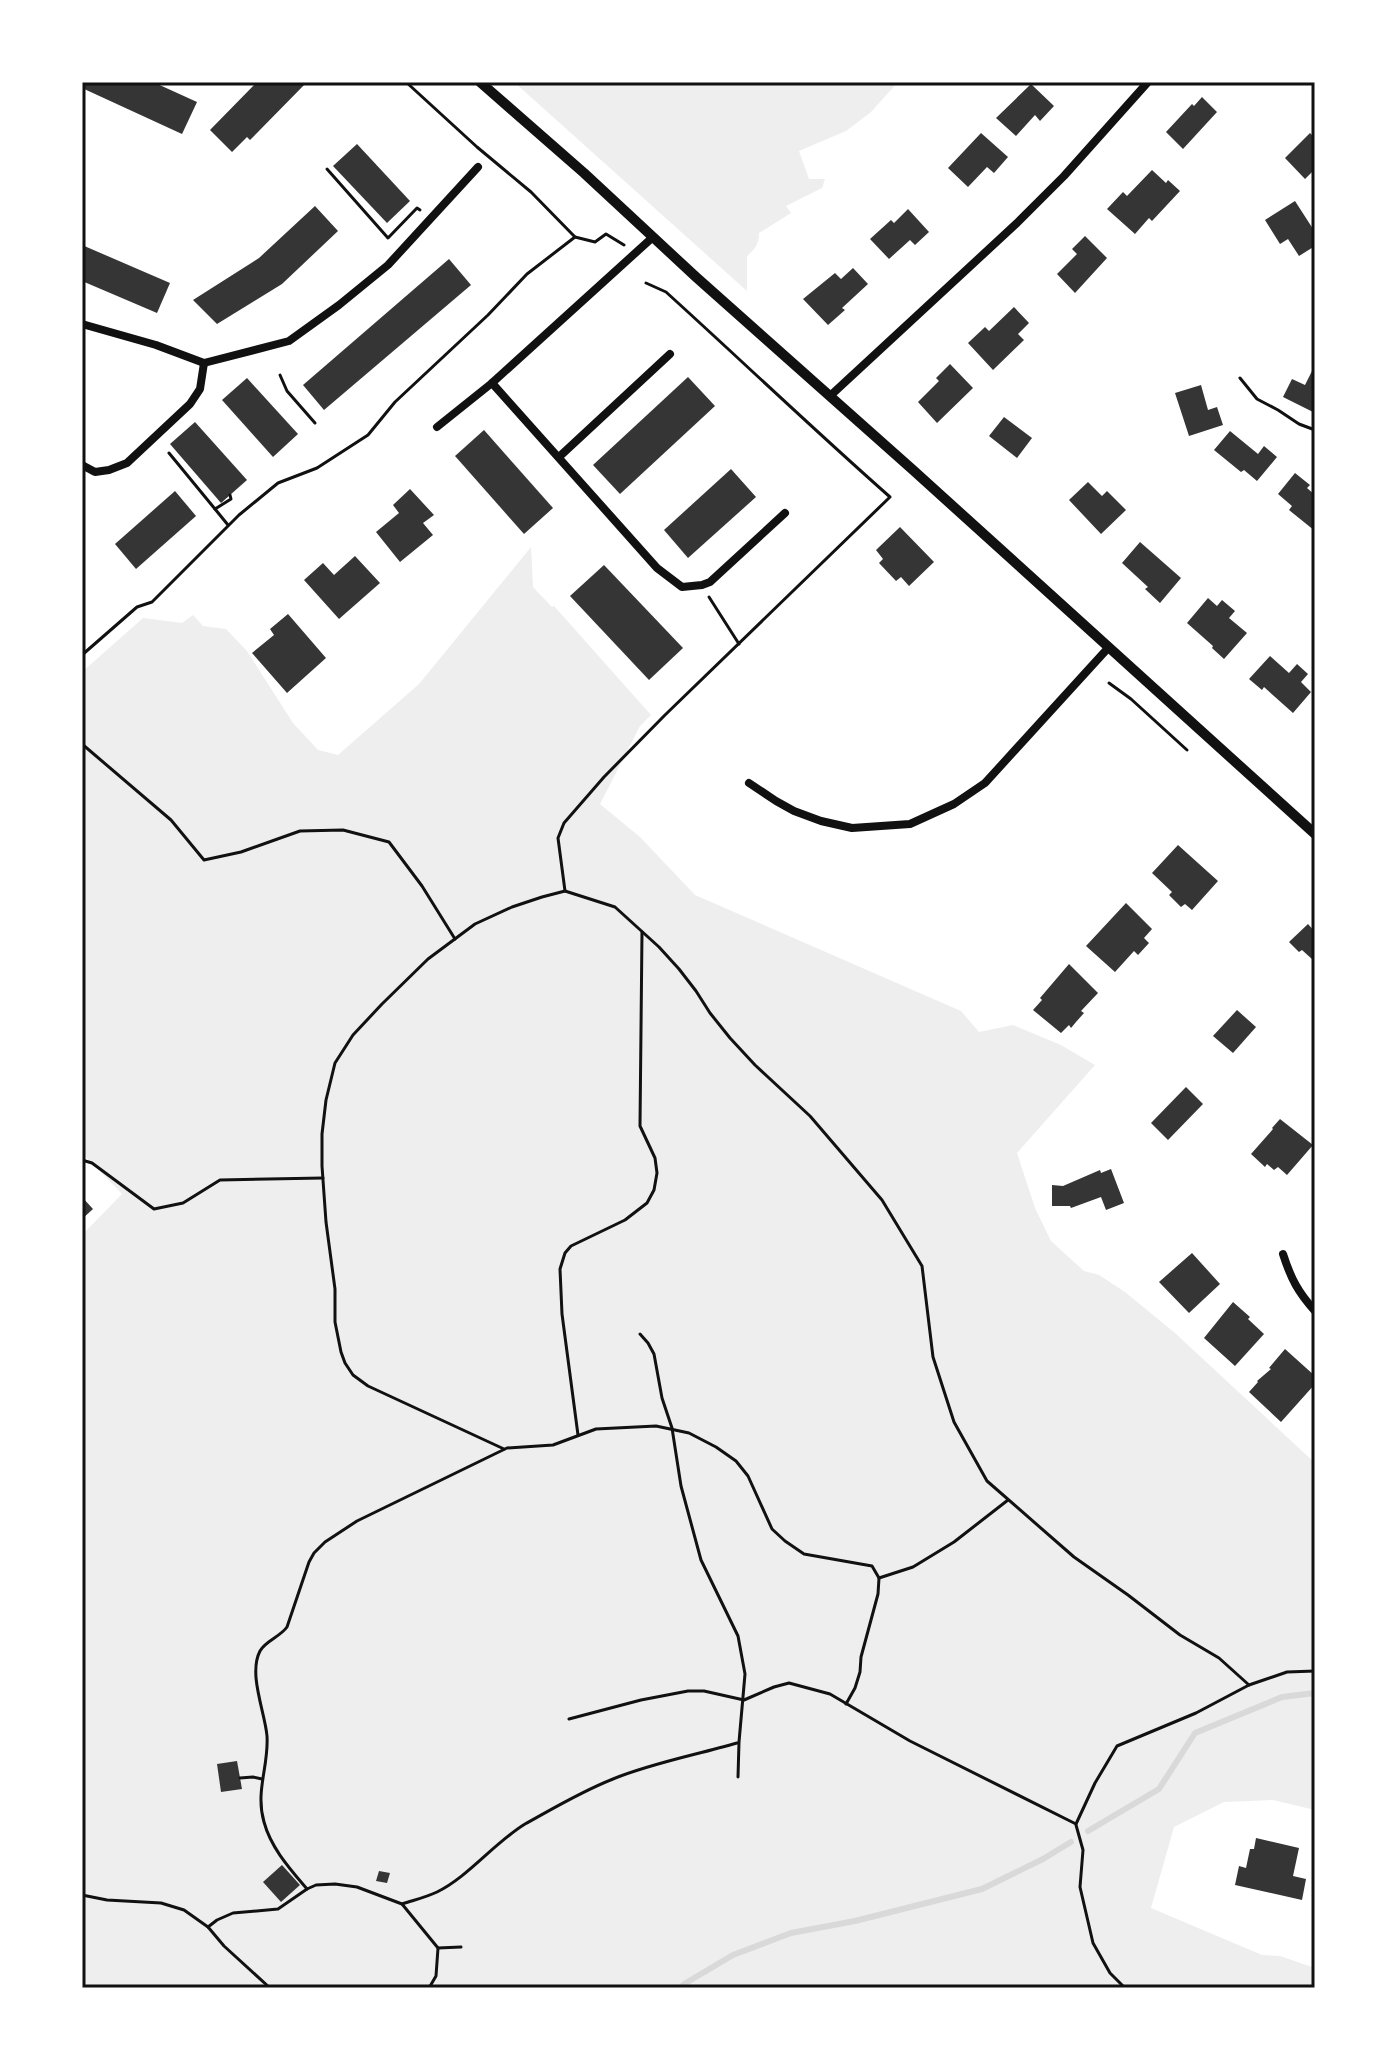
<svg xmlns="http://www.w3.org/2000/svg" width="1397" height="2070" font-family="'Work Sans',sans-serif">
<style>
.green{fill:#eee}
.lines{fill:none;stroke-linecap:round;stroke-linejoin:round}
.stream{stroke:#d9d9d9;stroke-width:6}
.building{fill:#353535}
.path{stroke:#111;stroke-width:3}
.minor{stroke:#111;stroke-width:8}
.tertiary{stroke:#111;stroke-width:10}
.neatline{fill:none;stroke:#111;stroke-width:3}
</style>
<rect width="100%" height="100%" fill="#fff"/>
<g class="green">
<path d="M514,82H898L871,112L846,131L799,151L809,179H825L822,188L786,206L791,213L759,233C759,244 755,249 747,256V291Z"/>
<polygon points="531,547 533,587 552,607 554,606 651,715 640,726 600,804 640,837 695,895 961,1011 979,1032 1013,1025 1061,1045 1095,1065 1017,1153 1035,1208 1051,1241 1084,1271 1099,1275 1125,1292 1175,1333 1315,1463 1315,1810 1273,1800 1224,1802 1174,1827 1151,1908 1262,1955 1280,1956 1315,1968 1315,1988 82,1988 82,1235 122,1194 82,1153 82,672 143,618 182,623 193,615 203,626 226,629 247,651 293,723 318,750 338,755 419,684"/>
</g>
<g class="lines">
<g class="stream">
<polyline points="1088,1831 1159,1789 1195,1733 1282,1697 1315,1693"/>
<polyline points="680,1988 684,1984 733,1955 791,1933 855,1921 982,1889 1043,1859 1071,1842"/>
</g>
</g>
<g class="building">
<polygon points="82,82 153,82 197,102 182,134 82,88"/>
<polygon points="257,82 307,82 250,140 247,137 232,152 210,130"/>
<polygon points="1031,84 1054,106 1040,121 1035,115 1016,136 996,118"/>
<polygon points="1202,97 1217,112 1183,149 1166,132 1192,104 1194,106"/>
<polygon points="981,133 1008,157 994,173 987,167 968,187 948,168"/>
<polygon points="1310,133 1313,136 1315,133 1315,169 1305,179 1285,158"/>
<polygon points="357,144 410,201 387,223 333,166"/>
<polygon points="1152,170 1166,183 1168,180 1180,191 1152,221 1149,218 1135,234 1107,209 1123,192 1127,196"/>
<polygon points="1295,201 1315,232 1315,246 1299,256 1288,239 1280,244 1265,220"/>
<polygon points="315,206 338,231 282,284 217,324 193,300 259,258"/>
<polygon points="908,209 929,232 915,245 910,240 889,259 870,239 891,220 894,223"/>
<polygon points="1085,236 1107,258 1075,293 1057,274 1077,254 1072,249"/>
<polygon points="82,245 170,283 157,313 82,281"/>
<polygon points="449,259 471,285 324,410 303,385"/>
<polygon points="853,268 868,284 842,308 845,310 828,325 803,299 835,273 841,279"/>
<polygon points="1014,307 1029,323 1018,334 1024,340 993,370 968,343 985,327 989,331"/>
<polygon points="950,364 973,388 937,423 918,402 939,381 936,378"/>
<polygon points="1315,365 1315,413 1283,397 1292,379 1305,385"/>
<polygon points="688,377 715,406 620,494 593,465"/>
<polygon points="247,378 298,434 273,457 222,400"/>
<polygon points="1201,385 1208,410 1217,407 1223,425 1189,436 1175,393"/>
<polygon points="1004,417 1032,438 1017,458 989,436"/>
<polygon points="195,422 247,480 221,503 170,444"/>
<polygon points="484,430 553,508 524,534 455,456"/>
<polygon points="1230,431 1258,454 1264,446 1277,457 1257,481 1244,470 1241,472 1214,450"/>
<polygon points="731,469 756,497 688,558 664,530"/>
<polygon points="1295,473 1310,485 1307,488 1315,495 1315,531 1289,510 1292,506 1278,494"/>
<polygon points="1088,482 1102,496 1107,491 1126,510 1101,534 1069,500"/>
<polygon points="410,489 434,515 423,523 433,535 400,562 376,532 399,513 393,505"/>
<polygon points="175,491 196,516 136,569 115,544"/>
<polygon points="900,527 934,562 909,586 901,577 896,581 879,563 883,559 876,550"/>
<polygon points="1140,542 1181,578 1160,603 1145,589 1148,587 1122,563"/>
<polygon points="355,556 380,583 339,619 304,580 323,563 334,575"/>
<polygon points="604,565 683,648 649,680 570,596"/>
<polygon points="1208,598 1217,606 1222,600 1235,611 1229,618 1247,633 1224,659 1212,648 1213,646 1187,623"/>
<polygon points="288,614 326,658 287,693 252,653 274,635 270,629"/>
<polygon points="1270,656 1289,673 1297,664 1308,674 1301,682 1311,692 1293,713 1264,687 1262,690 1249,679"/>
<polygon points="1178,845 1218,881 1192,910 1185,904 1181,907 1169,895 1172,892 1152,873"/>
<polygon points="1126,903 1152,929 1144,938 1149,943 1138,955 1134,951 1115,972 1086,946"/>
<polygon points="1308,924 1315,932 1315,936 1312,938 1315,942 1315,958 1313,960 1302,950 1299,952 1289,942"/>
<polygon points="1069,964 1098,993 1081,1011 1084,1013 1076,1022 1071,1028 1069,1025 1061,1033 1033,1010 1042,1000 1040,998"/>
<polygon points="1237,1010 1256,1027 1233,1053 1213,1036"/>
<polygon points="1186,1087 1203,1104 1168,1140 1151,1123"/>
<polygon points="1280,1119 1313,1145 1287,1175 1278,1167 1274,1170 1267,1164 1265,1167 1251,1154 1273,1129 1272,1128"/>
<polygon points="1111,1169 1124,1203 1106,1210 1101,1197 1071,1208 1070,1206 1052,1206 1052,1185 1063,1186 1100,1170 1101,1173"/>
<polygon points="82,1197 93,1209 82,1219"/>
<polygon points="1192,1253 1220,1284 1189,1313 1159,1282"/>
<polygon points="1233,1302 1250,1317 1248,1319 1264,1334 1235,1366 1204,1338"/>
<polygon points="1285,1349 1315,1376 1315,1384 1281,1422 1249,1392 1258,1382 1257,1381 1271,1369 1269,1368"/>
<polygon points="237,1761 242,1789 221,1792 217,1764"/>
<polygon points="1256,1838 1299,1848 1293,1876 1306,1879 1302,1900 1235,1885 1239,1866 1246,1868 1250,1849 1254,1849"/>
<polygon points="282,1865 300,1885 281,1902 263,1882"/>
<polygon points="379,1871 390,1873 387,1883 376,1881"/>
</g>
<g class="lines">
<g class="path">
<polyline points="406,82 477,147 531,192 575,237 595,242 606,234 624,245"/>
<polyline points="327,169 388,238 417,208 420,210"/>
<polyline points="280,375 287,391 315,423"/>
<polyline points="1240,378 1257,399 1278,410 1299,424 1315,430"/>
<polyline points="169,453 215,509 231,499 230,495"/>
<polyline points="215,509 228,525"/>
<polyline points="709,597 739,644"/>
<polyline points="82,655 137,607 152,602 239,515 278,483 317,468 368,435 395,402 488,315 527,274 575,237"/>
<polyline points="1109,683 1131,699 1187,750"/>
<polyline points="82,744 171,820 204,860 241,852 300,831 343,830 389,842 422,886 455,939"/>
<path d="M565,891L558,838L564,823L604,777L665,715L890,497C814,430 741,360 666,292L646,283"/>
<polyline points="82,1160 92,1163 154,1209 183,1203 220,1180 323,1178"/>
<polyline points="640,1334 648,1343 654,1354 662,1398 672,1428 681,1486 701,1560 738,1636 745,1674 739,1742 738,1777"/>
<polyline points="578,1435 562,1314 560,1269 565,1253 571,1246 625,1220 647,1203 654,1190 657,1173 655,1158 640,1126 642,932"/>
<polyline points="504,1449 368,1386 353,1375 345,1363 341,1352 335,1322 335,1289 326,1222 322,1166 322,1134 326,1100 335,1063 353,1035 382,1004 428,959 475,924 512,907 542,897 565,891 615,907 659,947 679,969 696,991 710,1013 730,1038 755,1065 810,1116 882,1200 922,1266 933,1357 954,1422 987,1481 1074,1557 1128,1595 1180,1635 1219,1658 1249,1685"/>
<polyline points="879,1578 913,1567 954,1542 1008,1500"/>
<polyline points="569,1719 641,1700 688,1691 704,1691 744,1700 774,1687 789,1683 830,1694 910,1741 1076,1824 1095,1783 1117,1746 1196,1713 1249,1685 1287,1672 1315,1671"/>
<polyline points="240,1778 253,1777 262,1779"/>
<polyline points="1076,1825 1083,1850 1080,1887 1093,1943 1110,1973 1125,1988"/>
<path d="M307,1889C290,1869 271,1848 264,1822C255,1791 269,1766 267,1736C265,1712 248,1674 260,1651C265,1641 280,1637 287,1627L309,1562L314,1553L325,1542L357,1521L507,1448L553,1445L596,1429L656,1426L689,1433L716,1447L736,1461L748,1476L772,1529L785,1541L804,1554L872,1566L879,1578L878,1594L861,1657L860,1672L855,1688L846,1704"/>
<polyline points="82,1895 107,1900 161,1903 184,1910 208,1927 224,1946 270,1988"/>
<path d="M402,1904C414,1900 427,1897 437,1892C468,1877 494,1843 525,1824C554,1808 582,1791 613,1779C652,1763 696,1755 737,1743"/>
<polyline points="208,1927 217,1920 233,1913 278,1909 307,1889 316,1885 335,1884 357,1887 402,1904 438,1948 436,1976 429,1988"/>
<polyline points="438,1948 461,1947"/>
</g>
<g class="minor">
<polyline points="82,324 156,345 204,363 289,341 339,305 388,265 478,167"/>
<polyline points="492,383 657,568 682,587 702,585 710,582 785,513"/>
<polyline points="830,396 1017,223 1064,176 1148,82"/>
<polyline points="437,427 492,383 653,237"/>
<polyline points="559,457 670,354"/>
<polyline points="82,465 95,472 109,470 127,463 190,404 200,389 204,363"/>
<polyline points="749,783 776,801 794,811 821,821 852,828 910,824 954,804 985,783 1109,647"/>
<path d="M1283,1254C1291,1279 1298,1292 1315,1311"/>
</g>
<polyline class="tertiary" points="480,82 584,173 696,277 913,470 1315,834"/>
</g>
<rect width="1397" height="2070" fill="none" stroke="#ffffff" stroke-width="168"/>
<rect x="84" y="84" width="1229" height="1902" class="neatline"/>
</svg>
